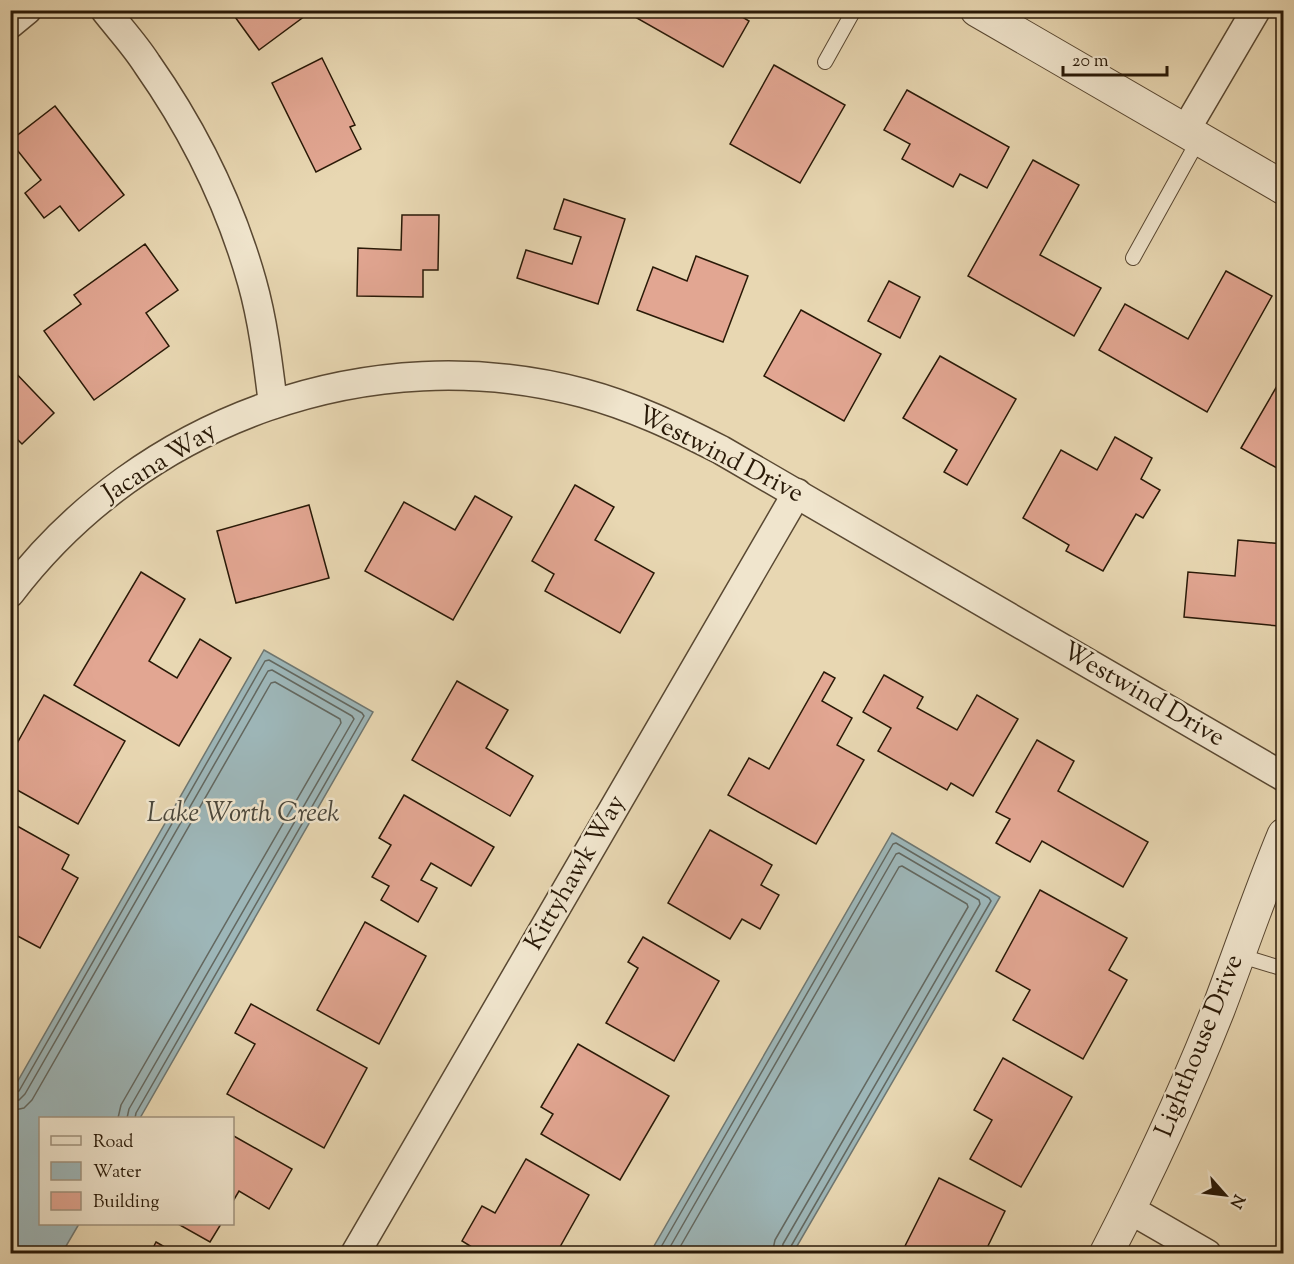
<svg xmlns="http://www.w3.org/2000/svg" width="1294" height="1264" font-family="'Sorts Mill Goudy',serif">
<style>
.water{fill:#9db6b8;stroke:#6f7771;stroke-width:1.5}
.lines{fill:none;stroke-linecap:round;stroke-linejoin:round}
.shore{stroke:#636860;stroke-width:1.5}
.building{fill:#e2a692;stroke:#291907;stroke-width:1.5}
.service-casing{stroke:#594832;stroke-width:16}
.minor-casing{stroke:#594832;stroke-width:31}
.tertiary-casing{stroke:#594832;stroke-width:35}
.service{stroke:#f0e5cd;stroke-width:14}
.minor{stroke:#f0e5cd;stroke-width:28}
.tertiary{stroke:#f0e5cd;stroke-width:33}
.labels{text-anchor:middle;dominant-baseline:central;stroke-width:5;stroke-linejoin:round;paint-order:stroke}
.street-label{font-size:26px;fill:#291907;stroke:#f0e5cd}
.water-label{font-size:27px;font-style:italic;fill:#4c483c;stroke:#f0e5cd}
</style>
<rect width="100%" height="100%" fill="#e8d7b2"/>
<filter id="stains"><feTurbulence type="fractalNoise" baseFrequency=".00333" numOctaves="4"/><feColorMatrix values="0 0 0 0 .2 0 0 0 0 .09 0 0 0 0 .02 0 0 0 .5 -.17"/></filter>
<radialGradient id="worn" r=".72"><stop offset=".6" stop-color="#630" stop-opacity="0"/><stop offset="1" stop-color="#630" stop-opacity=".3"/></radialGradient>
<g class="water">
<polygon points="264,650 373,712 140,1118 40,1118 40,1224 79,1224 62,1253 11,1253 11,1093"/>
<polygon points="892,833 1000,897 793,1253 650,1253"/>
</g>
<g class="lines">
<g class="shore">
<polyline points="10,1094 19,1091 265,661 269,660 362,713 364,716 136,1113 135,1118"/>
<polyline points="10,1102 19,1100 25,1094 268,671 272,670 352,716 354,719 129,1109 127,1118"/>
<polyline points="10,1111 24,1108 32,1100 271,683 275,682 340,719 341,723 121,1105 118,1118"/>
<polyline points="657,1254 893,844 896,843 989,898 991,901 790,1248 789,1254"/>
<polyline points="666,1254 896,854 899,853 979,900 980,904 783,1244 781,1254"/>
<polyline points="676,1254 899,867 902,866 967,904 968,907 775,1240 772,1254"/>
</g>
</g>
<g class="building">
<polygon points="230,10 313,10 259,50"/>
<polygon points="639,10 731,10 749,21 723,67 635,17"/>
<polygon points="322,58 355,125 350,127 361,149 316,172 272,83"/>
<polygon points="774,65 845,105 800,183 730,144"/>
<polygon points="907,90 1009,147 987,188 960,174 953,187 902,159 910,144 884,130"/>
<polygon points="55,106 124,195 79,231 60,206 44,218 25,193 41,180 10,141"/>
<polygon points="1033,160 1079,185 1040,255 1101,288 1074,336 968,276"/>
<polygon points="564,199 625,219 598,304 517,278 526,250 572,264 581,237 554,229"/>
<polygon points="402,215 439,215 438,270 423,270 423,297 357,296 358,248 401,250"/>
<polygon points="145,244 178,290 146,313 169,346 94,400 44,331 81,304 74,295"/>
<polygon points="696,256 748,276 723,342 637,310 653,267 687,281"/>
<polygon points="1226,271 1272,296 1207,412 1099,350 1125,304 1188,339"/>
<polygon points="889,281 920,297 900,338 868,321"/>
<polygon points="801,310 881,354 844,421 764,376"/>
<polygon points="940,356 1016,399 967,485 944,472 957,450 903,418"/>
<polygon points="10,367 54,413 22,444 10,432"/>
<polygon points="1284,374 1284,472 1241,448"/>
<polygon points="1115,437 1152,458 1141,479 1160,490 1143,518 1136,514 1103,571 1066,551 1069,545 1023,518 1061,450 1097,470"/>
<polygon points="575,485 614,507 595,540 654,573 620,633 545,591 554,574 532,561"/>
<polygon points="475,496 512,517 453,620 365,571 404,502 455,530"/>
<polygon points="309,505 329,578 236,603 217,531"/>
<polygon points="1238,540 1284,544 1284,576 1279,626 1184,617 1188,572 1235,576"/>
<polygon points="141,572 185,599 149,661 177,678 200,639 231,658 179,746 74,685"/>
<polygon points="824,672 835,678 822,701 852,718 837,745 864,760 816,844 728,795 749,758 769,769"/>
<polygon points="884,675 923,697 917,708 957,730 977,695 1018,719 973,796 951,783 947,790 878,751 891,728 863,712"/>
<polygon points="457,681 508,710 486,748 533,776 510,816 412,760"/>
<polygon points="44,695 125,741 78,824 10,786 10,756"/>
<polygon points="1037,740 1074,761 1058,791 1148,842 1123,887 1042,841 1030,862 996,843 1010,819 996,812"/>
<polygon points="404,795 494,847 471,886 431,863 421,880 437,888 418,922 381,900 389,886 372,877 391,845 379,838"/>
<polygon points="10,822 69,855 62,869 78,878 40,948 10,932"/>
<polygon points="710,830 772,865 761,885 779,895 760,929 742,919 730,939 668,903"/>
<polygon points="1040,890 1127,938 1109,970 1127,980 1083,1059 1013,1020 1030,990 996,971"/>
<polygon points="365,922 426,956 379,1044 317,1010"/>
<polygon points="643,937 719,981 674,1061 606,1023 638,968 628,962"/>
<polygon points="251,1004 367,1068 324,1148 227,1094 255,1044 235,1033"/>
<polygon points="578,1044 669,1096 620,1180 541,1134 553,1114 541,1107"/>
<polygon points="1003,1058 1072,1097 1021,1187 970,1159 992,1120 974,1110"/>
<polygon points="232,1135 292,1169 269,1209 239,1191 232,1203"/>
<polygon points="526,1159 589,1195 556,1254 483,1254 462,1241 482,1206 495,1213"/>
<polygon points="939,1178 1005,1211 984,1254 901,1254"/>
<polygon points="178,1224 221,1224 210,1242"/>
<polygon points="156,1242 177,1254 150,1254"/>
</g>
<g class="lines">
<g class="service-casing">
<g id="service">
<polyline points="825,62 854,10"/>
<polyline points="1133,258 1199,139"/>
<polyline points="1238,955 1284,969"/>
</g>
</g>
<g class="minor-casing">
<g id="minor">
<path d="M105,10C119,28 135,45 147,64C194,131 230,204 252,282C263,321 268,363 273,404"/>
<polyline points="10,24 27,10"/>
<polyline points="1185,131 1256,10"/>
<path d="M10,593C142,419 371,337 583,393C632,406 676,427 721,450L1284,777"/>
<polyline points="1129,1209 1207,1254"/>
<polyline points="355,1254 797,493"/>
</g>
</g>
<g class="tertiary-casing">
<g id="tertiary">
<polyline points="977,10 1284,188"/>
<path d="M1106,1254C1147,1175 1185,1093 1218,1010C1240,952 1260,893 1284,835"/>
</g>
</g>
<use href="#service" class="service"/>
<use href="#minor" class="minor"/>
<use href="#tertiary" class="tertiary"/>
</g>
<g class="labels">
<g class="street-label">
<text transform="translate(720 455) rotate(27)">Westwind Drive</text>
<text transform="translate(160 463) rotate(-32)">Jacana Way</text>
<text transform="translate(1143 695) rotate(30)">Westwind Drive</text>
<text transform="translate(576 873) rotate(-60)">Kittyhawk Way</text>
<text transform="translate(1200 1046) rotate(-68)">Lighthouse Drive</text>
</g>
<g class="water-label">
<text x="243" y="814">Lake Worth Creek</text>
</g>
</g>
<rect width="1294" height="1264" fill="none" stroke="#e8d7b2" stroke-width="36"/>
<rect x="12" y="12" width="1270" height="1240" fill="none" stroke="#291907" stroke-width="3"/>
<rect x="18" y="18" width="1258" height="1228" fill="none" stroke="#291907" stroke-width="1.5"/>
<rect x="39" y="1117" width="195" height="108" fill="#f0e5cd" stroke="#a0937e" stroke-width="1.5"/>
<rect x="51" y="1136" width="30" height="9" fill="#f0e5cd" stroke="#a0937e" stroke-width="1.5"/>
<text x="93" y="1147" font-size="18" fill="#291907">Road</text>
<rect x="51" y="1162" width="30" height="18" fill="#9db6b8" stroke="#a0937e" stroke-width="1.5"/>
<text x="93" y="1177" font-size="18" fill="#291907">Water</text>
<rect x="51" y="1192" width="30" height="18" fill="#e2a692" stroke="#a0937e" stroke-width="1.5"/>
<text x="93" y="1207" font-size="18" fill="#291907">Building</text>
<g transform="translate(1225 1195) rotate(118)" stroke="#f0e5cd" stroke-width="4.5" paint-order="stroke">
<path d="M0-4.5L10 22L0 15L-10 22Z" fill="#291907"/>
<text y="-9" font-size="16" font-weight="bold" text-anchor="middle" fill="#291907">N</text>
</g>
<path d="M1063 66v9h104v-9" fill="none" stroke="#291907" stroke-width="3"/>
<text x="1072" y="66" font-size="18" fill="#291907" stroke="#f0e5cd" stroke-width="4.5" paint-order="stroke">20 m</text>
<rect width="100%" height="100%" filter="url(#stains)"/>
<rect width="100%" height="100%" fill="url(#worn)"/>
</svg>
